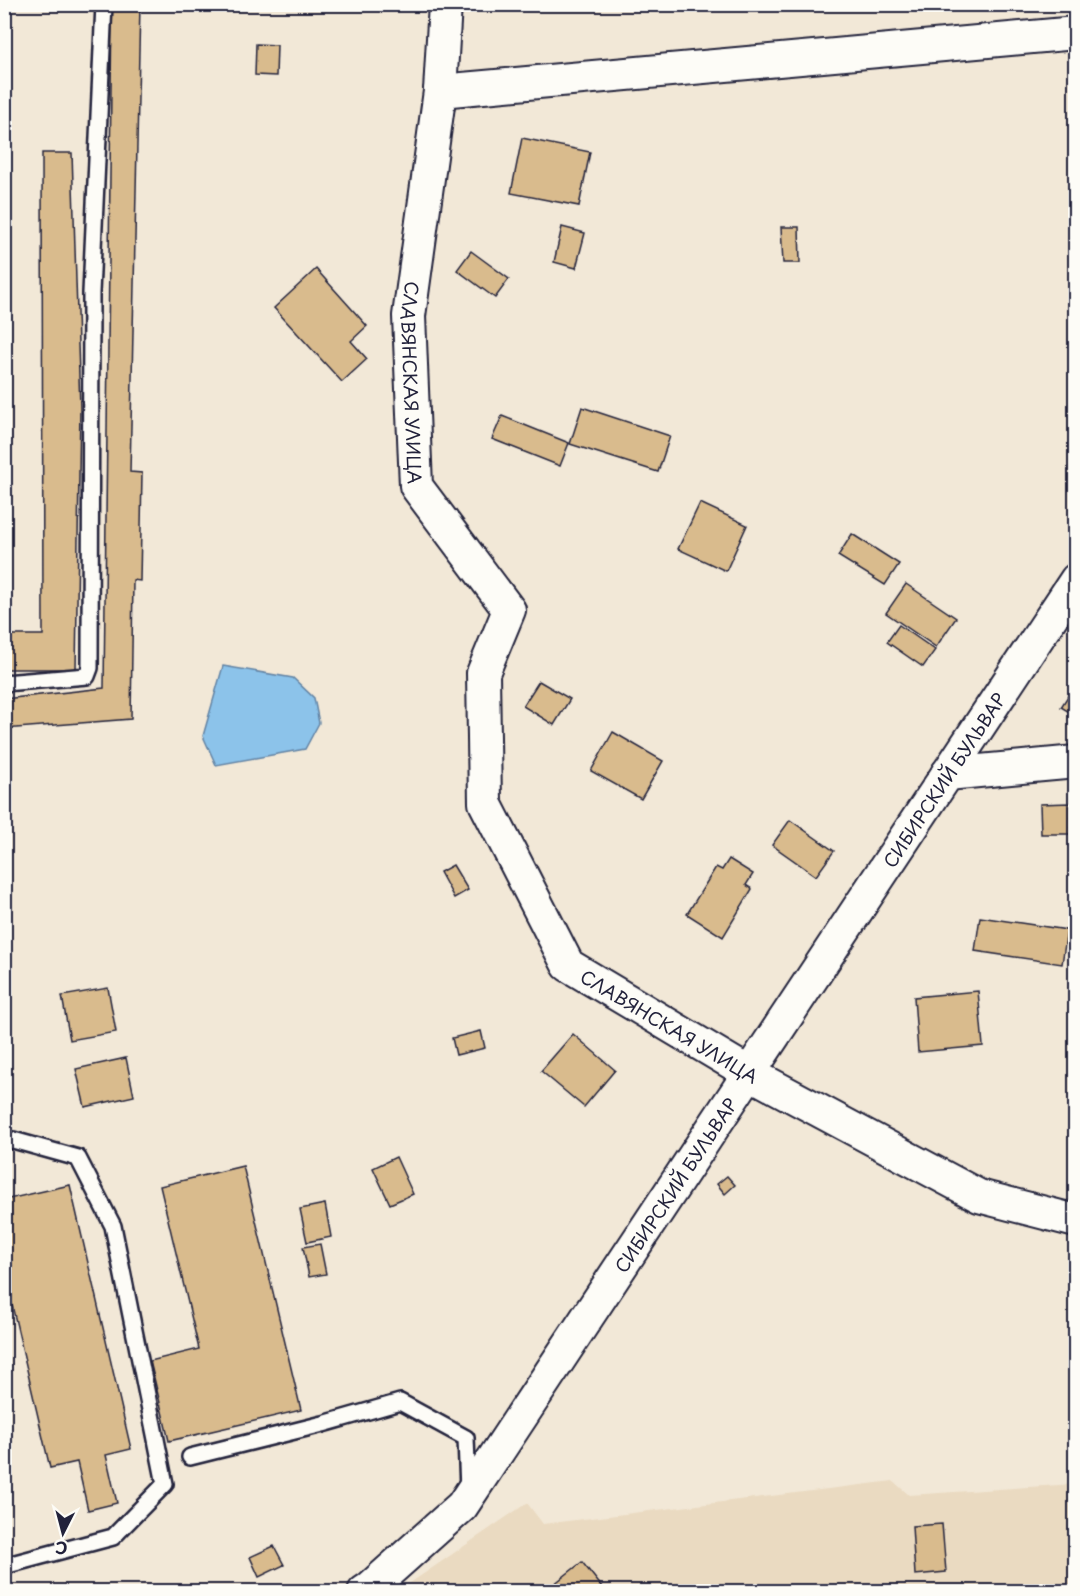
<svg xmlns="http://www.w3.org/2000/svg" width="1080" height="1596" font-family="'Playpen Sans',sans-serif">
<style>
.built{fill:#eadac1}
.water{fill:#8cc3ea;stroke:#6283a4;stroke-width:1.5}
.building{fill:#d9bb8d;stroke:#22223b;stroke-width:1.5}
.lines{fill:none;stroke-linecap:round;stroke-linejoin:round}
.lane-casing{stroke:#22223b;stroke-width:20}
.street-casing{stroke:#22223b;stroke-width:36}
.lane{stroke:#fdfcf7;stroke-width:15}
.street{stroke:#fdfcf7;stroke-width:32}
.labels{text-anchor:middle;dominant-baseline:central;stroke-width:5;stroke-linejoin:round;paint-order:stroke}
.street-label{font-size:18px;fill:#22223b;stroke:#fdfcf7}
</style>
<rect width="100%" height="100%" fill="#f2e8d7"/>
<filter id="ink" filterUnits="userSpaceOnUse"><feTurbulence type="fractalNoise" baseFrequency=".0167" numOctaves="2"/><feDisplacementMap in="SourceGraphic" scale="12" xChannelSelector="R" yChannelSelector="G"/><feConvolveMatrix kernelMatrix="1 2 1 2 8 2 1 2 1" color-interpolation-filters="sRGB"/></filter>
<g filter="url(#ink)">
<polygon class="built" points="893,1481 909,1495 1075,1484 1075,1591 397,1592 527,1503 543,1524"/>
<polygon class="water" points="223,666 293,678 314,698 319,723 305,749 216,765 203,736"/>
<g class="building">
<polygon points="112,4 140,4 130,472 142,473 140,581 133,580 131,719 4,729 4,699 104,688"/>
<polygon points="256,44 277,45 276,76 255,75"/>
<polygon points="522,138 590,152 579,206 511,193"/>
<polygon points="42,153 72,153 80,408 76,669 4,669 4,635 43,635"/>
<polygon points="562,227 585,233 576,268 554,262"/>
<polygon points="781,227 799,227 800,263 783,263"/>
<polygon points="471,251 509,279 495,298 457,270"/>
<polygon points="316,269 367,326 351,341 367,359 342,382 274,308"/>
<polygon points="582,407 670,436 658,472 570,444"/>
<polygon points="502,416 569,443 560,466 492,439"/>
<polygon points="700,503 747,525 726,571 678,549"/>
<polygon points="852,534 899,564 885,585 838,556"/>
<polygon points="906,584 956,618 936,647 886,613"/>
<polygon points="899,625 935,650 923,667 887,642"/>
<polygon points="539,681 570,699 554,725 523,706"/>
<polygon points="1075,685 1076,686 1076,716 1061,707"/>
<polygon points="613,732 663,761 641,799 591,771"/>
<polygon points="1070,803 1071,834 1041,834 1040,804"/>
<polygon points="790,820 834,851 816,876 772,845"/>
<polygon points="729,859 753,874 746,885 752,889 723,937 687,914 716,867 722,870"/>
<polygon points="453,865 468,890 454,898 440,872"/>
<polygon points="980,917 1067,930 1062,964 975,951"/>
<polygon points="108,988 116,1032 70,1040 62,996"/>
<polygon points="978,991 983,1046 918,1052 914,997"/>
<polygon points="481,1031 485,1048 456,1055 452,1038"/>
<polygon points="573,1034 615,1070 584,1107 541,1071"/>
<polygon points="126,1058 134,1096 85,1107 76,1069"/>
<polygon points="396,1157 413,1194 390,1204 373,1168"/>
<polygon points="243,1166 301,1410 169,1441 150,1361 199,1349 160,1186"/>
<polygon points="727,1176 735,1185 725,1194 717,1184"/>
<polygon points="70,1185 131,1449 106,1455 117,1503 88,1510 77,1462 50,1468 4,1271 4,1200"/>
<polygon points="325,1204 331,1237 307,1242 300,1209"/>
<polygon points="320,1244 326,1274 309,1277 303,1247"/>
<polygon points="942,1524 946,1572 915,1575 912,1526"/>
<polygon points="274,1546 284,1565 259,1577 250,1557"/>
<polygon points="582,1562 606,1592 544,1592"/>
</g>
<g class="lines">
<g class="lane-casing">
<g id="lane">
<polyline points="4,683 87,676 90,668 91,293 104,4"/>
<polyline points="4,1142 13,1140 78,1158 113,1226 165,1484 113,1537 4,1566"/>
<polyline points="190,1457 323,1424 400,1402 466,1438 468,1490"/>
</g>
</g>
<g class="street-casing">
<g id="street">
<path id="s1" d="M445,4L440,91L409,316L416,486L509,610L483,673L485,803L568,965L749,1073L979,1196L1076,1221"/>
<polyline points="440,91 1076,33"/>
<polyline points="947,774 1076,762"/>
<path id="s2" d="M364,1592L370,1588L462,1506L1076,580"/>
</g>
</g>
<use href="#lane" class="lane"/>
<use href="#street" class="street"/>
</g>
</g>
<g class="labels">
<g class="street-label">
<text stroke="none"><textPath href="#s1" startOffset="381">СЛАВЯНСКАЯ УЛИЦА</textPath></text>
<text stroke="none"><textPath href="#s2" startOffset="1002">СИБИРСКИЙ БУЛЬВАР</textPath></text>
<text stroke="none"><textPath href="#s1" startOffset="1138">СЛАВЯНСКАЯ УЛИЦА</textPath></text>
<text stroke="none"><textPath href="#s2" startOffset="516">СИБИРСКИЙ БУЛЬВАР</textPath></text>
</g>
</g>
<rect width="1080" height="1596" fill="none" stroke="#fdfcf7" stroke-width="24"/>
<rect x="12" y="12" width="1056" height="1572" fill="none" stroke="#22223b" stroke-width="2" filter="url(#ink)"/>
<g transform="translate(63 1533) rotate(186)" stroke="#fdfcf7" stroke-width="4.5" paint-order="stroke">
<path d="M0-4.5L10 22L0 15L-10 22Z" fill="#22223b"/>
<text y="-9" font-size="16" font-weight="bold" text-anchor="middle" fill="#22223b">С</text>
</g>
</svg>
